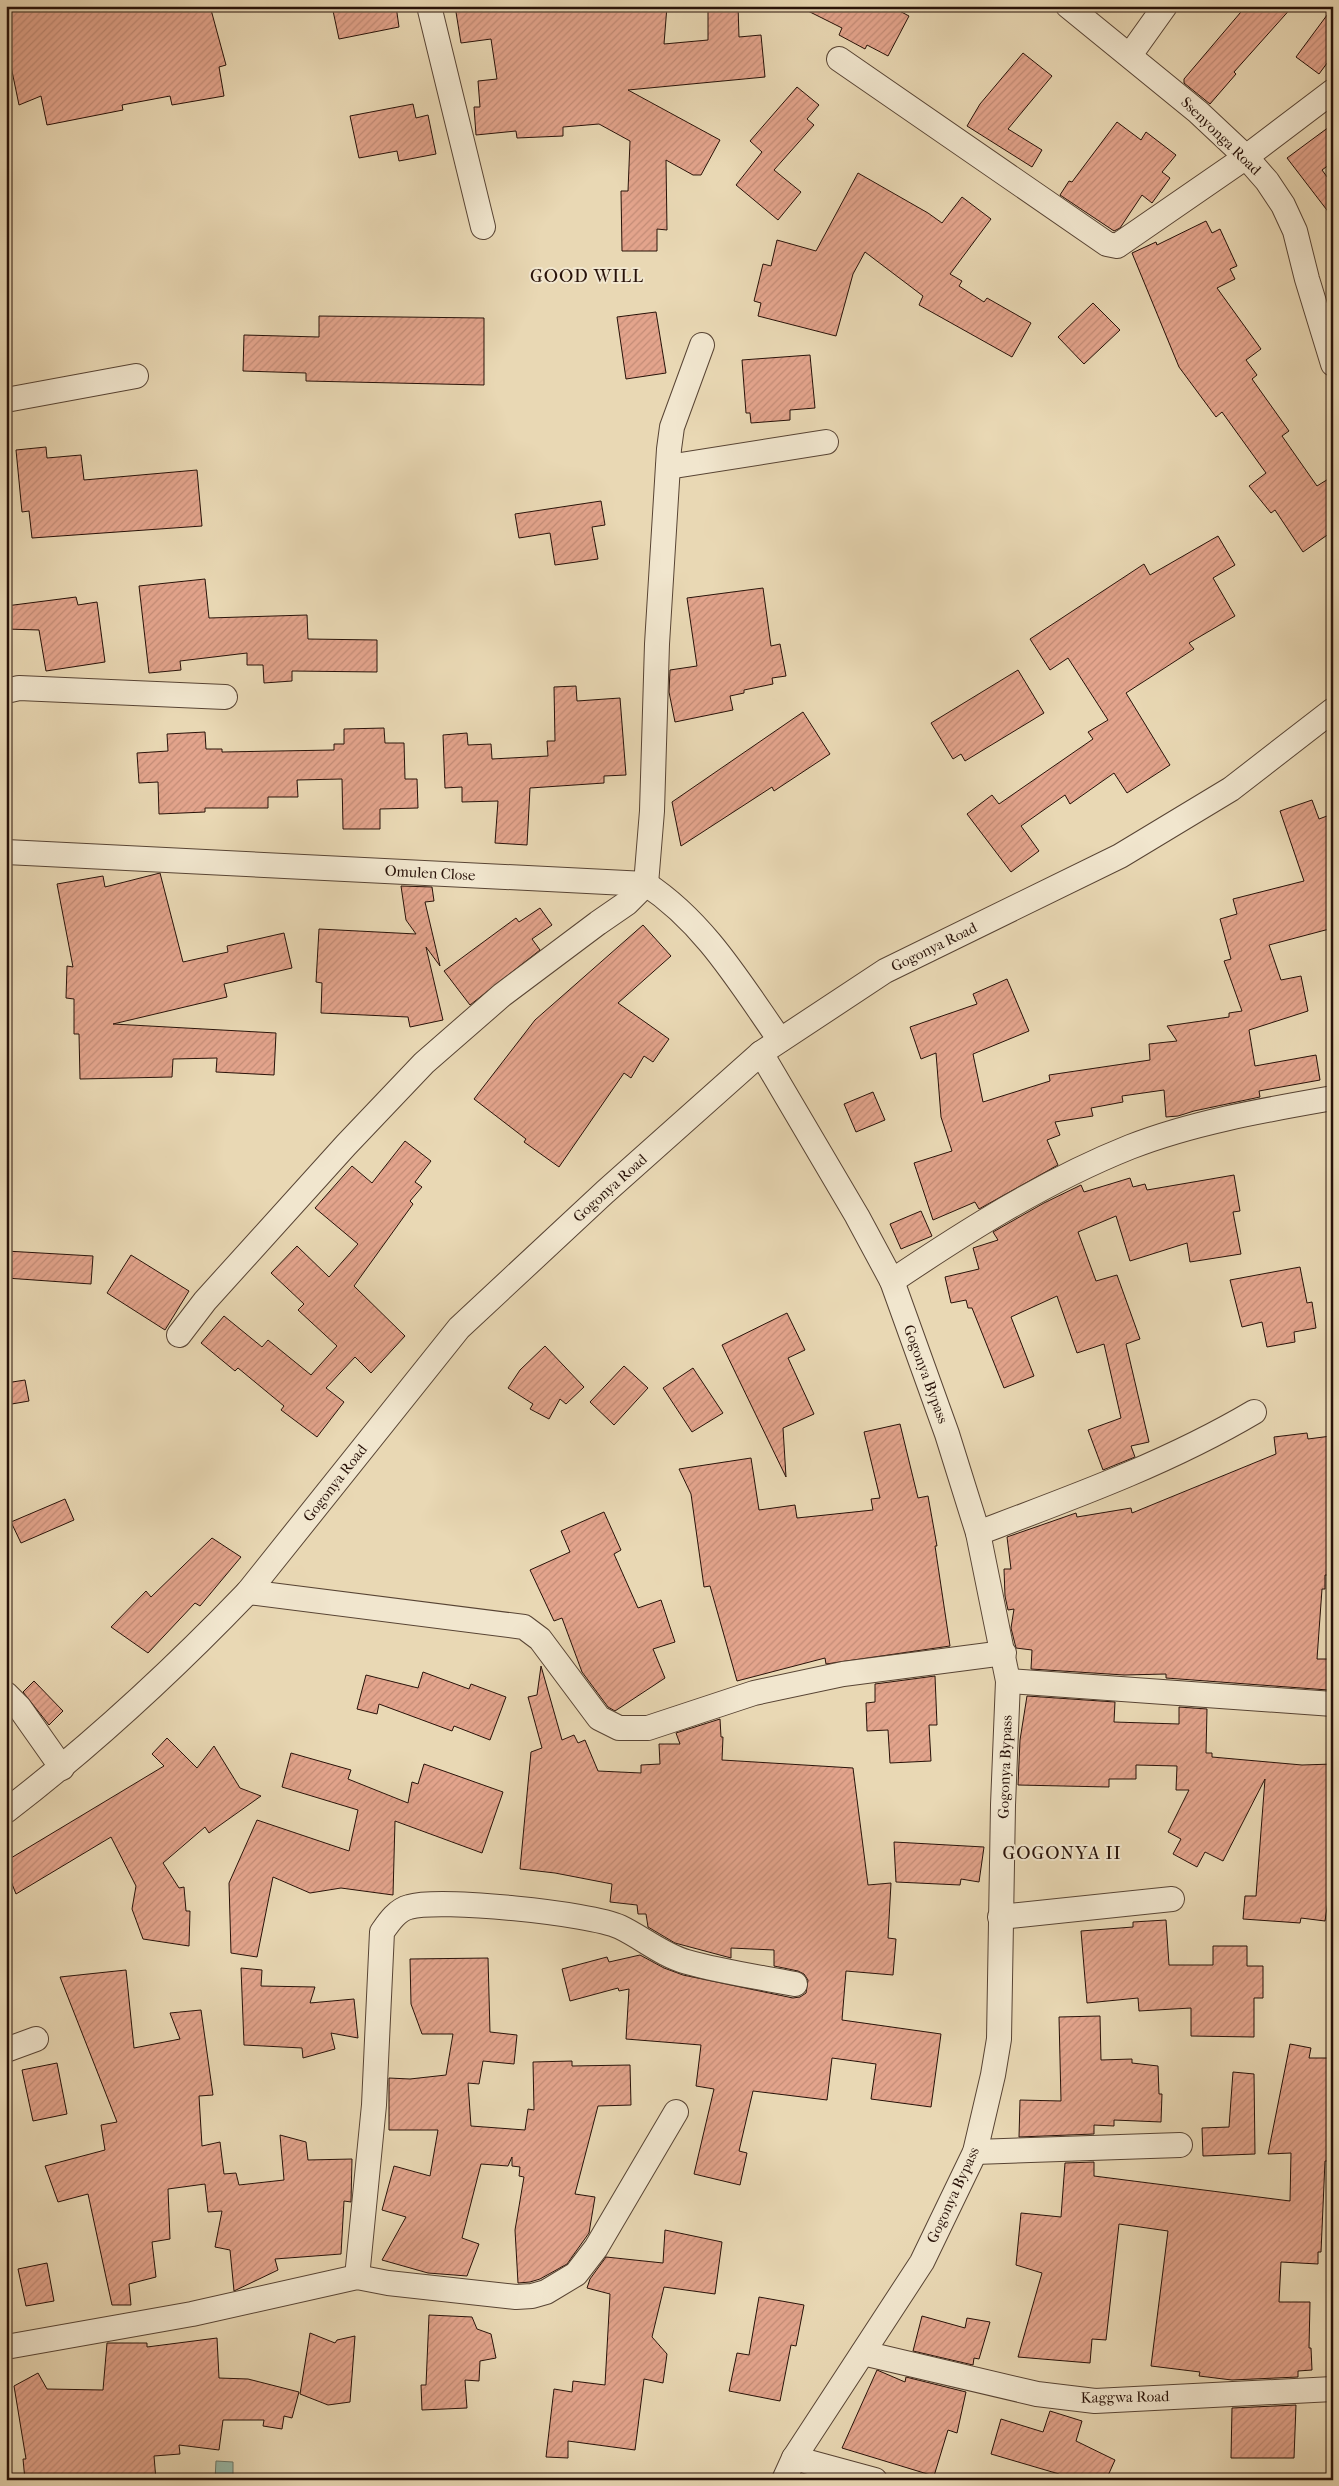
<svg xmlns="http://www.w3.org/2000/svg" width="1339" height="2486" font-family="'IM FELL French Canon',serif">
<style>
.water{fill:#98baa9;stroke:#6b7769}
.building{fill:url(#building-hatch);stroke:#281209}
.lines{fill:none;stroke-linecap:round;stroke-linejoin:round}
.minor-casing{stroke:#584434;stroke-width:26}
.minor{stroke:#f1e6ce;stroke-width:24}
.labels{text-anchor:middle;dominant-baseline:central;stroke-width:4;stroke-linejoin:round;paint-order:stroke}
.street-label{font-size:15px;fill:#281209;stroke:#f1e6ce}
.quarter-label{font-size:18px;letter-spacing:1px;fill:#281209;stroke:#f1e6ce}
</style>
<defs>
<pattern id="building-hatch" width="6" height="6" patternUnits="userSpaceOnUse" patternTransform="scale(1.25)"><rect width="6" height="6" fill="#e3a48c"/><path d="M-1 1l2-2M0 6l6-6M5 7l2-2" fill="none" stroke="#c38c77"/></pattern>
</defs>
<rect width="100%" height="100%" fill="#e9d8b4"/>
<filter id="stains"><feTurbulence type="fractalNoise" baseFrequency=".004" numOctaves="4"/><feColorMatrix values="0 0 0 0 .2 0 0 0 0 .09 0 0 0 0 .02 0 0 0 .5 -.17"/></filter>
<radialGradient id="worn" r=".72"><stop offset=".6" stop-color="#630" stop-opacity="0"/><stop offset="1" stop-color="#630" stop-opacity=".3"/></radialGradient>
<polygon class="water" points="216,2461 233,2462 233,2480 215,2480"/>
<g class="building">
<polygon points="46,6 210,6 226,65 219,67 224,96 172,105 170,96 122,105 123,110 47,125 41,96 19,105 6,42 6,8"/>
<polygon points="332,6 396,6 399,27 339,39"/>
<polygon points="455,6 667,6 664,44 708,40 708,6 738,6 739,37 761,35 765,77 628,90 720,140 701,175 693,175 666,160 667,230 657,229 657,251 622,251 621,191 628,191 630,141 599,124 563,127 563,136 517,138 516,131 476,135 474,107 480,107 478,81 497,79 491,39 461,43"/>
<polygon points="798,6 890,6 909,16 888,56 867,45 865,49 839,35 842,28"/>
<polygon points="1246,6 1293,6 1234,72 1236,74 1210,104 1184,83 1184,79"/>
<polygon points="1333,7 1333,55 1319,74 1296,57"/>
<polygon points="1023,53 1052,76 1008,129 1042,150 1032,167 967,126 980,104"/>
<polygon points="797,87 819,105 807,119 814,125 774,170 801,192 778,220 736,185 762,152 750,141"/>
<polygon points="413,104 416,118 428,115 436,154 399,161 397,151 359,158 350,116"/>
<polygon points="1117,122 1141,140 1146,132 1176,155 1162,172 1170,178 1152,203 1142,195 1120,228 1114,231 1060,195 1069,181 1072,182"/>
<polygon points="1333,124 1333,162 1322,170 1333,185 1333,218 1287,158"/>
<polygon points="858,173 928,213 942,223 962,197 991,219 950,274 962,281 959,286 984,302 987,298 1031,323 1012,357 919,305 923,296 865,252 853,274 836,336 758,316 761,303 754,301 763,264 771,266 777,240 816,251"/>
<polygon points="1206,221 1212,233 1220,229 1237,266 1230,269 1235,279 1217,288 1261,349 1246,360 1257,375 1252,379 1289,431 1282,436 1317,486 1333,476 1333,531 1303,552 1275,510 1271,513 1249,486 1266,473 1222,412 1216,417 1179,367 1132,253 1156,242 1157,245"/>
<polygon points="1093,303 1120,330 1084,364 1058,337"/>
<polygon points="656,312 666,373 626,379 617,317"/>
<polygon points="319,316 484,318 484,385 306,381 306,373 243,371 244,335 319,337"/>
<polygon points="810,355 815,408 790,410 790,420 751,423 750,413 746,413 742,360"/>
<polygon points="46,447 47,458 81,455 84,480 197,470 202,526 32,538 29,511 22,512 16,450"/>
<polygon points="601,501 605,525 592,527 598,559 555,565 550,533 519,538 515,514"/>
<polygon points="1218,536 1235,565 1213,578 1235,616 1189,643 1194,649 1126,693 1170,765 1127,793 1114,773 1070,804 1065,795 1021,826 1039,851 1011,872 967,814 992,795 999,804 1093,739 1088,732 1108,720 1068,658 1050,670 1030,639 1144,564 1150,575"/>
<polygon points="205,579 209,618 307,615 308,639 377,640 377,672 292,671 292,681 264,683 263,665 247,665 247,653 180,661 181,670 149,673 139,586"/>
<polygon points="763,588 771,646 780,644 786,676 772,678 773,684 744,690 744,693 730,696 733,710 675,722 669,692 670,670 697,666 687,598"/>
<polygon points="76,597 78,605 97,602 105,662 46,671 39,630 6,629 6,606"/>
<polygon points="1018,670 1044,713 965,761 961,754 953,759 931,723"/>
<polygon points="576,686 577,701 620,698 626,775 604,776 604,783 530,788 527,845 495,843 498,801 462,802 462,787 445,788 443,735 467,733 468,745 491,744 492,759 548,756 547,741 555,741 554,687"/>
<polygon points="803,712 830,754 774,791 772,787 681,846 672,802"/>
<polygon points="384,728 385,743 404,743 405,779 417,779 418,808 380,809 380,829 343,829 342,779 297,780 298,797 268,797 268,808 205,808 205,812 159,814 158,782 139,783 137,753 168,751 167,734 205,732 206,749 222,749 222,752 334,750 334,744 344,744 344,729"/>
<polygon points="1312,800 1319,819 1327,816 1333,834 1333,928 1269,945 1281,980 1301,976 1308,1011 1249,1030 1255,1066 1316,1055 1320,1080 1259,1091 1260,1097 1194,1111 1178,1116 1166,1117 1164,1090 1122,1096 1123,1102 1091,1108 1093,1116 1055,1122 1060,1135 1047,1140 1058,1165 979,1209 975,1202 933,1220 914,1163 952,1151 941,1117 936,1053 921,1059 910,1027 977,1004 973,994 1007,979 1029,1031 973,1054 983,1102 1050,1081 1049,1075 1150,1060 1149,1044 1177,1041 1167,1026 1229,1017 1229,1013 1242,1011 1224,961 1231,959 1220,919 1237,914 1233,899 1304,881 1280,811"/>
<polygon points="160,873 183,962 228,952 227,946 284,933 292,968 224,984 227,997 113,1024 276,1033 274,1075 216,1072 217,1058 173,1059 172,1077 80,1079 79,1034 74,1034 74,999 66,998 67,966 73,967 57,884 103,876 105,887"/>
<polygon points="401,886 432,887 434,901 425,902 440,966 426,947 443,1020 410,1027 408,1017 321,1013 322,983 316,982 319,929 416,934 406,920"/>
<polygon points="540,908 552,925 532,939 540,950 470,1005 444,971 516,918 519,922"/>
<polygon points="643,925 671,956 618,1003 669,1039 653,1062 644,1056 631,1078 624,1073 559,1167 524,1142 526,1139 474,1099 535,1020"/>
<polygon points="873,1092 885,1120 856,1132 844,1104"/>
<polygon points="405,1141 431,1161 415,1182 422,1187 410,1201 413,1204 354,1286 405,1336 371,1373 355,1357 326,1388 344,1402 317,1437 281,1410 284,1406 238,1368 235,1371 201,1343 224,1316 262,1347 268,1340 311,1375 337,1346 298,1310 304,1304 271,1273 297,1246 329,1277 358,1244 315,1208 352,1166 372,1183"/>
<polygon points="1234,1175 1240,1211 1233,1212 1241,1254 1190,1262 1187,1243 1130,1261 1116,1216 1078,1232 1096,1281 1117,1275 1140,1339 1126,1344 1149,1442 1131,1446 1135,1457 1103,1470 1088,1430 1121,1418 1104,1344 1077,1353 1057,1296 1011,1317 1034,1376 1004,1388 972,1308 968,1308 966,1300 951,1303 945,1277 979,1269 973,1248 998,1240 993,1232 1044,1203 1081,1185 1084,1192 1130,1178 1133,1187 1145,1184 1147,1190"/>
<polygon points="921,1211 932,1236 901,1249 890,1224"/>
<polygon points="6,1251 93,1256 91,1284 6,1278"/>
<polygon points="131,1255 189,1291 165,1330 107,1293"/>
<polygon points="1300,1267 1307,1303 1312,1302 1316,1328 1294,1332 1295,1342 1267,1347 1262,1322 1242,1327 1230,1280"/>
<polygon points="787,1313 805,1350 788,1358 814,1414 783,1428 786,1477 722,1345"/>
<polygon points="545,1346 584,1387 566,1404 560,1399 549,1419 530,1409 533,1404 508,1388 520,1370"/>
<polygon points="624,1366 648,1388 614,1425 590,1402"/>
<polygon points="693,1368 723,1413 692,1432 663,1388"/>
<polygon points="25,1380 29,1401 6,1405 6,1383"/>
<polygon points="900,1424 918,1498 928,1496 937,1546 935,1546 950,1646 826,1664 825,1658 737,1681 710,1586 704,1587 691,1494 679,1469 751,1458 759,1510 795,1505 797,1518 873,1510 871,1499 880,1498 864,1432"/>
<polygon points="1307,1433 1308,1439 1331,1436 1333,1451 1333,1575 1325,1575 1325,1589 1322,1589 1317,1659 1329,1659 1328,1690 1166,1678 1166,1674 1124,1675 1031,1669 1032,1650 1016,1648 1011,1628 1014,1609 1008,1610 1005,1596 1004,1569 1011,1569 1007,1537 1076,1513 1077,1517 1131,1508 1132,1513 1276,1454 1274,1437"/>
<polygon points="65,1499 74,1520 21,1543 11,1522"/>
<polygon points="604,1512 621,1550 614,1554 638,1608 661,1600 675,1642 653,1649 665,1678 615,1711 608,1707 582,1672 562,1618 554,1621 530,1570 570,1552 561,1531"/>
<polygon points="212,1538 241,1557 200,1606 195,1603 148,1653 111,1627 146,1591 151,1597"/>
<polygon points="541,1666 562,1740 574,1735 578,1743 585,1740 598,1771 641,1773 641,1765 660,1764 659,1744 680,1744 676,1733 720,1719 721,1737 723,1737 722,1760 853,1768 868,1885 891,1883 888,1938 896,1939 893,1975 846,1971 842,2020 941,2034 931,2107 871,2099 876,2064 832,2058 827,2100 753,2091 739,2151 747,2153 740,2185 694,2174 714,2089 696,2086 701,2045 626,2039 629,1989 619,1991 618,1988 570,2001 562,1969 607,1957 609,1962 640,1955 664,1968 683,1975 793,1998 800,1997 806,1993 808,1980 804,1974 798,1971 774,1966 774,1950 731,1948 731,1958 675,1943 648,1927 646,1914 638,1914 637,1905 610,1902 612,1884 555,1873 520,1869 531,1752 542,1748 528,1697 537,1695"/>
<polygon points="423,1672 469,1689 471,1684 506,1697 490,1740 454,1726 452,1731 379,1704 377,1714 357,1709 366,1675 418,1688"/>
<polygon points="935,1676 937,1725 929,1725 931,1761 890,1763 888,1730 867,1731 866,1703 875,1702 875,1684"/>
<polygon points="34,1681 63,1711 49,1725 23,1692"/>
<polygon points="1027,1696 1115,1702 1114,1722 1179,1724 1179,1707 1207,1709 1206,1753 1212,1753 1212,1757 1302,1765 1333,1764 1333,1881 1331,1881 1325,1921 1301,1918 1300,1923 1243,1919 1245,1896 1256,1896 1265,1779 1223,1861 1205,1852 1197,1867 1173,1854 1181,1839 1168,1832 1189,1790 1176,1790 1177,1766 1136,1765 1136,1779 1109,1779 1109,1787 1018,1785 1020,1740"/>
<polygon points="167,1738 197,1768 214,1746 240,1788 261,1796 209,1833 205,1827 163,1863 179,1888 184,1887 186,1911 190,1911 189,1946 143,1939 132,1909 136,1886 111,1837 16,1894 6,1869 6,1861 164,1766 152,1754"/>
<polygon points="291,1753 351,1770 348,1779 408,1803 412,1782 418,1784 424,1764 503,1792 482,1853 395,1821 393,1895 341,1888 310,1893 273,1877 257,1957 231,1953 229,1883 257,1820 349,1851 358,1810 282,1787"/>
<polygon points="894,1842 984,1847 979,1882 961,1879 960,1885 896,1882"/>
<polygon points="1166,1920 1169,1965 1213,1965 1213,1946 1247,1946 1247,1966 1263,1966 1263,1998 1254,1998 1254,2037 1191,2036 1191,2008 1139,2011 1138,1998 1087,2003 1081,1931 1133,1927 1133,1922"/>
<polygon points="488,1958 490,2032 517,2035 514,2064 483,2061 479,2084 468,2083 471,2126 525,2130 528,2109 534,2110 533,2062 572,2061 572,2066 630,2065 631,2105 598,2106 575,2194 595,2197 589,2233 567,2264 540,2279 530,2282 518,2283 515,2230 524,2177 519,2176 520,2167 512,2166 512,2157 508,2166 481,2164 462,2238 479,2244 467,2276 428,2273 382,2260 406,2217 382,2210 394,2166 430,2176 438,2130 389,2130 389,2078 410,2079 446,2075 453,2034 422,2034 411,2004 410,1959"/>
<polygon points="241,1968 262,1970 261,1986 315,1987 310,2003 354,1999 358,2038 331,2033 335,2049 303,2058 302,2048 244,2045"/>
<polygon points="126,1970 134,2048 180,2039 170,2013 201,2010 213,2095 199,2096 202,2146 220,2142 224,2174 236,2173 239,2185 284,2180 280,2135 306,2142 308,2160 352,2159 351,2202 344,2201 341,2254 275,2259 278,2270 234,2291 230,2250 215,2247 222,2211 208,2212 205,2184 168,2189 170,2239 152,2242 156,2277 129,2284 131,2305 112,2305 88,2194 58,2202 45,2166 105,2150 101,2125 117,2122 60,1977"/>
<polygon points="1100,2016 1101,2060 1132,2059 1132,2063 1158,2066 1159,2094 1162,2094 1161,2122 1114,2120 1114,2126 1094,2125 1094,2134 1019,2137 1020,2100 1061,2101 1059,2017"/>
<polygon points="1290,2044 1311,2048 1309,2058 1333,2058 1333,2161 1325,2161 1321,2252 1318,2252 1318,2264 1281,2262 1279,2302 1310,2302 1309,2348 1311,2348 1312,2370 1298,2371 1298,2377 1232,2380 1199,2376 1200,2372 1151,2366 1168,2231 1119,2224 1106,2340 1092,2339 1090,2363 1018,2357 1042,2273 1016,2265 1021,2213 1061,2217 1065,2163 1094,2162 1094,2176 1290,2201 1291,2153 1268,2154"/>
<polygon points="57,2063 67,2114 33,2121 22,2070"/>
<polygon points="1233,2072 1254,2074 1255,2154 1203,2156 1202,2128 1229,2127"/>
<polygon points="665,2230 722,2242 715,2294 664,2287 652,2337 667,2354 663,2383 644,2379 635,2450 568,2441 568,2458 546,2457 554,2389 572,2392 573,2381 605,2385 610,2294 587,2288 590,2279 606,2257 663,2263"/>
<polygon points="47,2263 54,2301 26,2306 18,2269"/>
<polygon points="759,2297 804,2305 796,2346 791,2345 780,2401 729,2391 737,2353 749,2355"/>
<polygon points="429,2315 472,2317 477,2329 491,2334 496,2358 480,2361 479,2381 465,2380 467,2408 422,2410 421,2385 426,2385"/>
<polygon points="922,2316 965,2328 967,2318 990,2322 979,2359 974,2358 973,2365 913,2351"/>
<polygon points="310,2333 335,2343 337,2340 355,2336 350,2402 328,2405 300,2394"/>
<polygon points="217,2338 219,2378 248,2379 299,2392 292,2418 284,2416 282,2429 263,2426 264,2420 223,2420 219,2450 179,2445 180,2454 154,2456 156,2480 73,2480 73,2477 25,2480 23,2459 26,2459 14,2386 38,2373 47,2389 103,2390 107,2343 147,2343 147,2347"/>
<polygon points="877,2370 905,2382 906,2377 966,2392 957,2433 948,2430 934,2476 842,2448"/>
<polygon points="1296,2405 1294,2458 1231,2458 1232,2408"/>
<polygon points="1050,2411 1082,2421 1076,2441 1115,2460 1106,2480 1056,2480 1059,2474 991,2454 1001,2419 1043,2432"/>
</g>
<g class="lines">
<g class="minor-casing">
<g id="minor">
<polyline points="429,6 483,227"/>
<polyline points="1068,6 1198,112 1246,157 1267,181 1283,205 1295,231 1307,279 1333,364"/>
<polyline points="1130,55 1165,6"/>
<polyline points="839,59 1107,244 1117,246 1246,157 1333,91"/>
<polyline points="6,400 136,376"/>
<polyline points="668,467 826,442"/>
<polyline points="6,691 19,688 225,697"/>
<path d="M6,852L646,884C705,923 740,983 780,1040"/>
<polyline points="761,1053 857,1216 892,1281 947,1434 978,1533 1008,1681 1003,1805 999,2039 993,2075 975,2152 922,2262 794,2458 784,2480"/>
<path d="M892,1281C968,1230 1045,1181 1130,1147C1194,1122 1265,1110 1333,1098"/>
<polyline points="179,1335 205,1301 346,1145 424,1063 502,995 598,923 627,903 646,884 652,811 657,644 669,449 672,427 702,345"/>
<path d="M978,1533C1071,1498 1168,1463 1254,1412"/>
<polyline points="248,1592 524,1627 540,1639 599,1718 619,1728 648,1728 754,1693 843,1674 1004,1653"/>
<polyline points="1008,1681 1333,1704"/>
<polyline points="6,1694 19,1707 62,1768"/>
<path d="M6,1811C92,1745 173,1670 248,1592L459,1328L605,1192L761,1053L885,971L1120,856L1231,789L1333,710"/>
<polyline points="1000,1917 1172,1899"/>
<polyline points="6,2050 36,2039"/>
<polyline points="975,2152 1180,2145"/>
<path d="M357,2277L374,2105L382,1932C389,1922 397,1910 409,1907C440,1898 590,1913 620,1927C643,1938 662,1955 687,1962C722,1972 759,1977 795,1984"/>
<polyline points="6,2347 192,2314 357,2277 388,2283 516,2297 532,2296 546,2292 576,2274 596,2248 676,2112"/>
<polyline points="863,2353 1037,2394 1095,2401 1333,2389"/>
<polyline points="794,2458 875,2480"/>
</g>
</g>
<use href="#minor" class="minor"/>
</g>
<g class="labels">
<g class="street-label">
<text transform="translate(1221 136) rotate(44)">Ssenyonga Road</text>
<text transform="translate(430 873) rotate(3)">Omulen Close</text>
<text transform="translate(934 947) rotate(-26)">Gogonya Road</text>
<text transform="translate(610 1188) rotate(-42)">Gogonya Road</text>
<text transform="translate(926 1374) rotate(70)">Gogonya Bypass</text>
<text transform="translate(335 1483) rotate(-52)">Gogonya Road</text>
<text transform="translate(1005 1767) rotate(-88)">Gogonya Bypass</text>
<text transform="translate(953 2195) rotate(-65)">Gogonya Bypass</text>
<text transform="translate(1125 2397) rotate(-1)">Kaggwa Road</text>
</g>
<g class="quarter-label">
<text x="587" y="276">GOOD WILL</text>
<text x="1062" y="1853">GOGONYA II</text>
</g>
</g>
<rect width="1339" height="2486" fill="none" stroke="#e9d8b4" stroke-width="25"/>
<rect x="8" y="8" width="1324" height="2471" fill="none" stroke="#281209" stroke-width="2.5"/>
<rect x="12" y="12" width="1314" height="2461" fill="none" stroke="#281209"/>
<rect width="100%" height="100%" filter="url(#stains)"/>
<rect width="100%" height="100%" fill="url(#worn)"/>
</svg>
